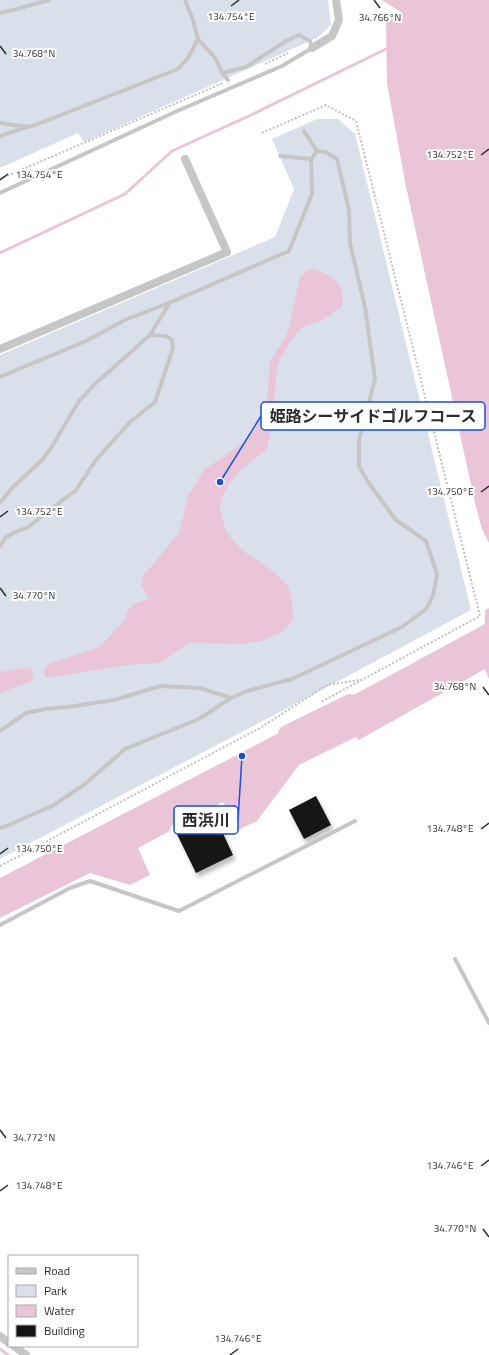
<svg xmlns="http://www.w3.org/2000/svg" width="489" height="1355" font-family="'Titillium Web','Noto Sans JP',sans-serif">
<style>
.green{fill:#d9e0ea}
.water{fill:#eac5d7}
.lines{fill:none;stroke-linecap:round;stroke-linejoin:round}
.stream{stroke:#eac5d7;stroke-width:3}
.river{stroke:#eac5d7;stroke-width:18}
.building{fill:#131313;filter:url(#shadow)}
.path{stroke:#c0c0c0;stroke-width:2;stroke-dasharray:2 2;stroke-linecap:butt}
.service{stroke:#c6c6c6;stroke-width:4}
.minor{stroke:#c6c6c6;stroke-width:8}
.ticks{fill:none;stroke:#2c2c2c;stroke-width:1.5}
.ticks-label{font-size:10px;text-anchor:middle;fill:#2c2c2c;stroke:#fff;stroke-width:4;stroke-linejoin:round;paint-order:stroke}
.leader{fill:none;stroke:#1d4ed8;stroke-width:1.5}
.callout-dot{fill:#1d4ed8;stroke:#fff;stroke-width:1.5}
.callout{fill:#fff;stroke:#1d4ed8;stroke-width:1.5}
.callout-label{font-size:16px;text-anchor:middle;font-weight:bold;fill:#2c2c2c}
</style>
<defs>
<filter id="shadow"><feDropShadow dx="2.5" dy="4.5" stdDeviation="2" flood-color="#0004"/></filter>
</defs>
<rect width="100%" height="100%" fill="#fff"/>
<g class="green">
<polygon points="0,0 328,0 331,25 317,38 84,142 78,133 0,168"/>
<polygon points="317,119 338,119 355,134 471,610 348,676 0,859 0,355 275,237 294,189 272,139"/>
</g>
<g class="water">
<polygon points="382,0 489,0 489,543 482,529 475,503 405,182 387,83 386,22 402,13"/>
<path d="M313,269C334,275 345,283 342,306L323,320L302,327L288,345L278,364L268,447L265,451L238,472L228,486L221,499L220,509L225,528L230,537L243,551L267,567L288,585L292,601L293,618L289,625L280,633L261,641L243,644L189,643L160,663L128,665L45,678L44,668L49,664L99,647L122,623L131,605L149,599L141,585L143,576L179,533L188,496L204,470L247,440L266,412L270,362L288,332L300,277L306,271Z"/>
<polygon points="489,608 489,679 485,669 359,740 356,737 299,765 257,821 238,830 223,802 171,826 170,831 138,848 150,875 130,885 90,873 0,918 0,878 306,719 311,727 331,717 326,710 485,624 485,610"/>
<polygon points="31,667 34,680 0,693 0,672"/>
</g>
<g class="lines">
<g class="stream">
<polyline points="0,253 125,194 172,151 251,115 386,49"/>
<polyline points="0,1349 8,1355"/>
</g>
<polyline class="river" points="287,734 350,703"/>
</g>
<g class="building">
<polygon points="316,796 331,825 304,839 289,810"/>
<polygon points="212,810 233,855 196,873 174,828"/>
</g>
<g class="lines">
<g class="path">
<polyline points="265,64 288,53"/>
<polyline points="262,133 326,105 356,121 480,616 321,702"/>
<polyline points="0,179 223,83"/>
<polyline points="0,866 260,728 327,685 359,680"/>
</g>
<g class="service">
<polyline points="0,13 17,9 49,0"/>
<polyline points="198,39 216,59 222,73 228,80"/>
<polyline points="0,123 28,127 38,124 178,69 188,58 198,39 192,17 185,0"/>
<polyline points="304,131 317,151"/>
<polyline points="0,136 26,127"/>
<polyline points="280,156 311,159"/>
<polyline points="0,193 175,112 282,66 312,48 310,41 299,35 286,41 246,67 222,73"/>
<polyline points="0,377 86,341 127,319 169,303 289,251 312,194 311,159 317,151 326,152 337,159 349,210 350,243 365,307 375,379 359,440 359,466 368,482 396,520 426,541 437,574 433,596 426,609 402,627 292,679 247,691 231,698 199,719 125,749 85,784 54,805 9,825 0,828"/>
<polyline points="0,503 11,489 42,460 51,448 79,401 95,384 150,335 169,304"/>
<polyline points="0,546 5,538 15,532 28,527 76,490 96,460 130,422 155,402 173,348 172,340 166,336 150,335"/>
<polyline points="0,731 26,713 45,709 68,707 114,700 161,686 200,688 231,698"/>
<polyline points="0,925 70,888 90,881 179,911 355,821"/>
<polyline points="455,959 489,1023"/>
</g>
<g class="minor">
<polyline points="312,48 332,36 339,20 336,0"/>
<polyline points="0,349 227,252 185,159"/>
<polyline points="0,1336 9,1343"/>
<polyline points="14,1346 26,1355"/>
</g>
</g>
<path class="ticks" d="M374,0L380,8M231,6L239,0M0,46L6,54M481,155L489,149M0,180L8,174M481,492L489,486M0,517L8,511M0,588L6,596M483,687L489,695M481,829L489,823M0,854L8,848M0,1130L6,1138M481,1166L489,1160M0,1191L8,1185M483,1229L489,1237M230,1355L238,1349"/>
<g class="ticks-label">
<text x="231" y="20">134.754°E</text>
<text x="380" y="21">34.766°N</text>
<text x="34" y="57">34.768°N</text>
<text x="450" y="158">134.752°E</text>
<text x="39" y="178">134.754°E</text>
<text x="450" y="495">134.750°E</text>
<text x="39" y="515">134.752°E</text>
<text x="34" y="599">34.770°N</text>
<text x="455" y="690">34.768°N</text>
<text x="450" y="832">134.748°E</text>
<text x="39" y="852">134.750°E</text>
<text x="34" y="1141">34.772°N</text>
<text x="450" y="1169">134.746°E</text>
<text x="39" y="1189">134.748°E</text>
<text x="455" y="1232">34.770°N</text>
<text x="238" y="1342">134.746°E</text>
</g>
<path class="leader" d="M220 482L261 416M242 756L238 820"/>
<g class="callout-dot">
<circle cx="220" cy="482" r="4"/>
<circle cx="242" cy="756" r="4"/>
</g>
<g class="callout">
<rect x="261" y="402" width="224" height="28" rx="4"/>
<rect x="174" y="806" width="64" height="28" rx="4"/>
</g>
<g class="callout-label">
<text x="373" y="422">姫路シーサイドゴルフコース</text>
<text x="206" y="826">西浜川</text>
</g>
<rect x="8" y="1255" width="130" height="92" fill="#ffffff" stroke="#ababab"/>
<rect x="16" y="1268" width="20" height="6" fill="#c6c6c6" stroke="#ababab"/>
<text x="44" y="1275" font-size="12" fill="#2c2c2c">Road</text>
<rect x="16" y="1285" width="20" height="12" fill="#d9e0ea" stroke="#ababab"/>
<text x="44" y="1295" font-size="12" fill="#2c2c2c">Park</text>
<rect x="16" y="1305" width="20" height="12" fill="#eac5d7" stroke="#ababab"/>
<text x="44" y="1315" font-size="12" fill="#2c2c2c">Water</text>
<rect x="16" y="1325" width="20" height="12" fill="#131313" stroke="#ababab"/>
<text x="44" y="1335" font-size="12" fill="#2c2c2c">Building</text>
</svg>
